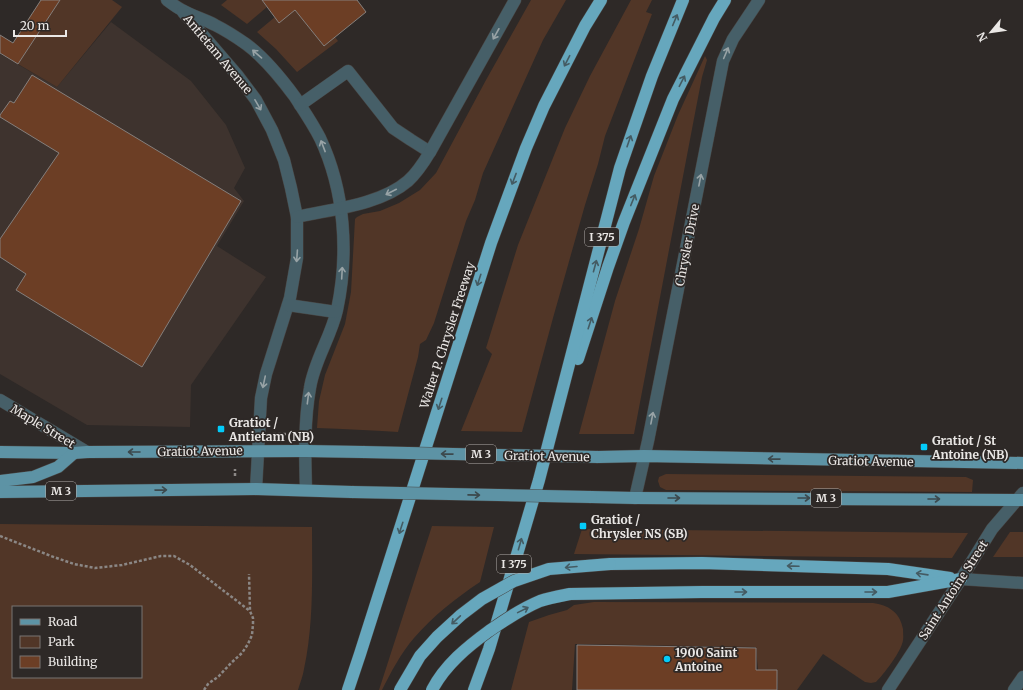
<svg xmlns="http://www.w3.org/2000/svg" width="1023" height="690" font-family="Merriweather,serif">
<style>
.built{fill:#3e332e}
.green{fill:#513627;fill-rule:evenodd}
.building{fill:#6c3e25;stroke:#857f7c}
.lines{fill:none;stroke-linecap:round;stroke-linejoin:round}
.minor-casing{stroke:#484442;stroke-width:13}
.major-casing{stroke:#484442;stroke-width:13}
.highway-casing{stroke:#484442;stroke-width:13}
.path{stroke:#8b8785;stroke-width:2.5;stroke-dasharray:3 2;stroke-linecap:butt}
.minor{stroke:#465f68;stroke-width:12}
.major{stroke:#5d93a5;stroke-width:12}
.highway{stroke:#66a7bd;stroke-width:12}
.major-bridge-casing{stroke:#484442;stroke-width:13;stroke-linecap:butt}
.highway-bridge-casing{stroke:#484442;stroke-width:13;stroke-linecap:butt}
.major-bridge{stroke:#5d93a5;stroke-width:12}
.highway-bridge{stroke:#66a7bd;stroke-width:12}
.oneway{stroke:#445b63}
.oneway2{stroke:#98a3a6}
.oneway3{stroke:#3c494d}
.poi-dot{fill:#03cbf9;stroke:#2e2927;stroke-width:1.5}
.labels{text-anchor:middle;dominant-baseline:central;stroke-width:3.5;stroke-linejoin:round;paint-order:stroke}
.shield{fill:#2e2927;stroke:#b2aeac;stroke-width:1}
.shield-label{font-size:11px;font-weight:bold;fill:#eae7e5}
.street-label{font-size:12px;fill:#eae7e5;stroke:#2e2927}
.poi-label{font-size:12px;font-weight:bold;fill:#eae7e5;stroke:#2e2927;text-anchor:start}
</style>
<rect width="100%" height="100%" fill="#2e2927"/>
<polygon class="built" points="111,22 191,81 226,125 245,168 234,188 244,201 217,246 266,277 191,385 190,427 87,425 0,374 0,54 57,87"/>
<g class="green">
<polygon points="60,0 112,0 122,7 57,87 18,64"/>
<polygon points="227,0 262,0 267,7 247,24 221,5"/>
<path d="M531,0H566L543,40L483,173L475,200L466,221L434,323L426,340L420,344L418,357L398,432C371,430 344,429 317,428L319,401L325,375L345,324L351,292L355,219L357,217L363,214L380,211L399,203L420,190L436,173L486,80Z"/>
<polygon points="631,0 652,0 646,12 652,14 640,45 605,136 598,164 585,205 553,318 522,432 461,431 492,354 486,348 518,245 565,128 590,76"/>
<polygon points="295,10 324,46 335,37 338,41 297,72 276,49 257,32 275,17"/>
<polygon points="705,56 707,60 702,77 696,108 634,434 579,434 615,301 639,229 654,176 678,115"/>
<polygon points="666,474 966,477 973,480 972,492 666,490 660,487 658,481 659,477"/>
<path d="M0,524L312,527C312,574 314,623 304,669C303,676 300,683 298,690H0ZM13,607H141V677H13Z"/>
<path d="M432,526L494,527L480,582C456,598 433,616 414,638C401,653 391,672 382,690H379Z"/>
<polygon points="582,529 968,533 952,558 574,554"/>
<polygon points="1010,532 1023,532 1023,557 993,557"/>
<path d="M594,602L873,603C888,605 900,612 903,629C903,634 904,639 902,644C899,654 884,674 876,682L871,683L865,682L823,654L797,690H778L777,670H758L756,647L575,644L572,690H511L529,622L549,615L567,610L574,605Z"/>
</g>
<g class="building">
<polygon points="41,0 60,0 18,64 0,53 0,35 13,43"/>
<polygon points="262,0 357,0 366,12 324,46 295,10 279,23"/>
<polygon points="32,75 241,201 142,367 16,290 26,274 0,257 0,239 59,153 0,117 0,115 10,101 14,103"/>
<polygon points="577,645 756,648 756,670 777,670 777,690 577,690"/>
</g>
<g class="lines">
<g class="minor-casing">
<g id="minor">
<path d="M167,0C171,3 176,7 182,10C192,16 204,19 215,25C225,30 236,37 246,44C265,58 281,78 295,97C304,111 313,124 320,138C345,191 349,254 337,310C331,337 314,361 310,388C304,421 305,456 306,490"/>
<polyline points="183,12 238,76 256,100 272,130 284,160 291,188 297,217 297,258 290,298 266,374 261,398 256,489"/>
<polyline points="300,105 348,71 393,128 411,140 430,152"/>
<path d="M297,217C332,209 380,205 408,181C417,173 424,162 430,152L515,0"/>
<polyline points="288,305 336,312"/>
<polyline points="0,400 87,452"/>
<polyline points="635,498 648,441 723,61 733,39 759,0"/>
<polyline points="961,579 1023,583"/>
<polyline points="888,690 961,579 992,529 1023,493"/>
<polyline points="1014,690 1023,677"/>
</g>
</g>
<g class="major-casing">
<g id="major">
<polyline points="0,452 74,453 87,452 305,451 363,452"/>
<polyline points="598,457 644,456 1023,463"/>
<polyline points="0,481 33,477 58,467 74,453"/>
<polyline points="0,492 256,489 352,492"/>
<polyline points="591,497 635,498 1023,500"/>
</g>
</g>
<g class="highway-casing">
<g id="highway">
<polyline points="578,359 608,267 624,222 673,99 714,18 725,0"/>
<polyline points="610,564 702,563 888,569 950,578"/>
<polyline points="570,594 702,592 888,592 961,579"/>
<polyline points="348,690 360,654 491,243 526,148 544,106 585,26 601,0"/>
<polyline points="474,690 489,649 539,480 620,168 652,76 683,0"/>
</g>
</g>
<g class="path">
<polyline points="273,434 288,434"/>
<polyline points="235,476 235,469"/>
<polyline points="0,536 51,556 74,564 95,568 122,565 161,556 174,556 190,565 250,611"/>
<polyline points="204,690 208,684 219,676 231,663 242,653 248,644 252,635 253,624 253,618 250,611 249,574"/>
</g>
<use href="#minor" class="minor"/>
<use href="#major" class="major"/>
<use href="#highway" class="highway"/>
<g class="major-bridge-casing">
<g id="major-bridge">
<polyline points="363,452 598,457"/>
<polyline points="352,492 591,497"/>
</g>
</g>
<g class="highway-bridge-casing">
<g id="highway-bridge">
<polyline points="400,690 420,656 437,637 461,615 482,599 514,581 549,569 610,564"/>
<path d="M432,690C445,665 467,647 489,631C505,620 521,609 540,601C549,598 560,596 570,594"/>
</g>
</g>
<use href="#major-bridge" class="major-bridge"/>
<use href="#highway-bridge" class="highway-bridge"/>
</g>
<defs><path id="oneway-shaft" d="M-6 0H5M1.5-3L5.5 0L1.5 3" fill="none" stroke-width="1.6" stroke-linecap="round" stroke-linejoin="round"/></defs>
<g class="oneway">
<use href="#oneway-shaft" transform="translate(675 20) rotate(-67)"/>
<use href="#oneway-shaft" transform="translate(567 61) rotate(117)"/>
<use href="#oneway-shaft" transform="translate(682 81) rotate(-63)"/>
<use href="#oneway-shaft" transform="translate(629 141) rotate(-71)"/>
<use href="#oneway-shaft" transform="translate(514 179) rotate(111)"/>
<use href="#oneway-shaft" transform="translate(633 200) rotate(-68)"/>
<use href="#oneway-shaft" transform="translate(595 266) rotate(-75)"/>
<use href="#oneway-shaft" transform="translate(479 280) rotate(108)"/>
<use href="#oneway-shaft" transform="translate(590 323) rotate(-72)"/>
<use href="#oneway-shaft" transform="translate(440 404) rotate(108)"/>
<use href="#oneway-shaft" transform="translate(401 528) rotate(108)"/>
<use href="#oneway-shaft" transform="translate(520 544) rotate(-74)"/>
<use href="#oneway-shaft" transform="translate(793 566) rotate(-178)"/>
<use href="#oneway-shaft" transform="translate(571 567) rotate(175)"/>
<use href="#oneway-shaft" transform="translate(922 574) rotate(-172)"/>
<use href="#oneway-shaft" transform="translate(741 592)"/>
<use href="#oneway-shaft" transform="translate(871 592)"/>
<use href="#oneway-shaft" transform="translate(523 610) rotate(-26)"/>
<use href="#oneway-shaft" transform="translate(456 620) rotate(137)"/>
</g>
<g class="oneway2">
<use href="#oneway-shaft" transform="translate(496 34) rotate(119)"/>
<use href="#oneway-shaft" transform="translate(726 53) rotate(-67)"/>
<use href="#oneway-shaft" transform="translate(257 54) rotate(-139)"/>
<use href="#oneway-shaft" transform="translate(258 105) rotate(60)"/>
<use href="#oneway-shaft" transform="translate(323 146) rotate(-111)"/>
<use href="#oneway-shaft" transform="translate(700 180) rotate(-79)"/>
<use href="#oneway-shaft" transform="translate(391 192) rotate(153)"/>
<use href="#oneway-shaft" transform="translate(297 256) rotate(94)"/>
<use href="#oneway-shaft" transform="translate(342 273) rotate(-87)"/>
<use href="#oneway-shaft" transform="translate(264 382) rotate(102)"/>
<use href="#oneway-shaft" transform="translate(308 398) rotate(-83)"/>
<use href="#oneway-shaft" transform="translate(652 418) rotate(-79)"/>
</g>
<g class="oneway3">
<use href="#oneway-shaft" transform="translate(134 452) rotate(180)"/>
<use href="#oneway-shaft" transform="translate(447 454) rotate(-179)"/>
<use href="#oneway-shaft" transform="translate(774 459) rotate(-179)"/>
<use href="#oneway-shaft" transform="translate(161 490) rotate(-1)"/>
<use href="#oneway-shaft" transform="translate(474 495) rotate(1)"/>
<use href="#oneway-shaft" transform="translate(674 498)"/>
<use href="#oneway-shaft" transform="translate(804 498)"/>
<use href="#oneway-shaft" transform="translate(934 499)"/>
</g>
<g class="poi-dot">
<rect x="217" y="425" width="8" height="8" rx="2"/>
<rect x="920" y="443" width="8" height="8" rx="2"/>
<rect x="579" y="522" width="8" height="8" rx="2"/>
<circle cx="667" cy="659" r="4"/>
</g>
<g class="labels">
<g class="shield">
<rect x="585" y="228" width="34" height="18" rx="3"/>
<rect x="466" y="445" width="30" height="18" rx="3"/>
<rect x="46" y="482" width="30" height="18" rx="3"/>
<rect x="811" y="489" width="30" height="18" rx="3"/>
<rect x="497" y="555" width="34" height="18" rx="3"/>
</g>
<g class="shield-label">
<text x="602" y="237">I 375</text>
<text x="481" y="454">M 3</text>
<text x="61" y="491">M 3</text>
<text x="826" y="498">M 3</text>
<text x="514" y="564">I 375</text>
</g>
<g class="street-label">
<text transform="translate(218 54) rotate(50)">Antietam Avenue</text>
<text transform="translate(687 245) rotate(-79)">Chrysler Drive</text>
<text transform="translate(447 335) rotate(-72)">Walter P. Chrysler Freeway</text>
<text transform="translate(43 426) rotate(31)">Maple Street</text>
<text transform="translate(200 451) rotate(-1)">Gratiot Avenue</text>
<text transform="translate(547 456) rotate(1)">Gratiot Avenue</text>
<text transform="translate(871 461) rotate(1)">Gratiot Avenue</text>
<text transform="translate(953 590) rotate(-57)">Saint Antoine Street</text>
</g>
<g class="poi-label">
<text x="229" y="422">Gratiot /<tspan x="229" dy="14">Antietam (NB)</tspan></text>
<text x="932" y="440">Gratiot / St<tspan x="932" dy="14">Antoine (NB)</tspan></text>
<text x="591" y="519">Gratiot /<tspan x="591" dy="14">Chrysler NS (SB)</tspan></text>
<text x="675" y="652">1900 Saint<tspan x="675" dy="14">Antoine</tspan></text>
</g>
</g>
<rect x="12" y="606" width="130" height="72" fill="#2e2927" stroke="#797573"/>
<rect x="20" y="619" width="20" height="6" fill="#5d93a5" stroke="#797573"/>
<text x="48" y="626" font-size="12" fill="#eae7e5">Road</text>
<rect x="20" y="636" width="20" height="12" fill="#513627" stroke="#797573"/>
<text x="48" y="646" font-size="12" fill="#eae7e5">Park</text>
<rect x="20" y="656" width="20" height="12" fill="#6c3e25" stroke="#797573"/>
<text x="48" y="666" font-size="12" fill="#eae7e5">Building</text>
<g transform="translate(991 32) rotate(241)" stroke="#2e2927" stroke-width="3" paint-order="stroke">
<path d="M0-3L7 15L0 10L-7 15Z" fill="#eae7e5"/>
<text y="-6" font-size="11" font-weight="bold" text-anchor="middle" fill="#eae7e5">N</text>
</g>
<path d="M14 30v6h52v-6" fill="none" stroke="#eae7e5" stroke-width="2"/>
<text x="20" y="30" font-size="12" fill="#eae7e5" stroke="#2e2927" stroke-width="3" paint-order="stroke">20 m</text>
</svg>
